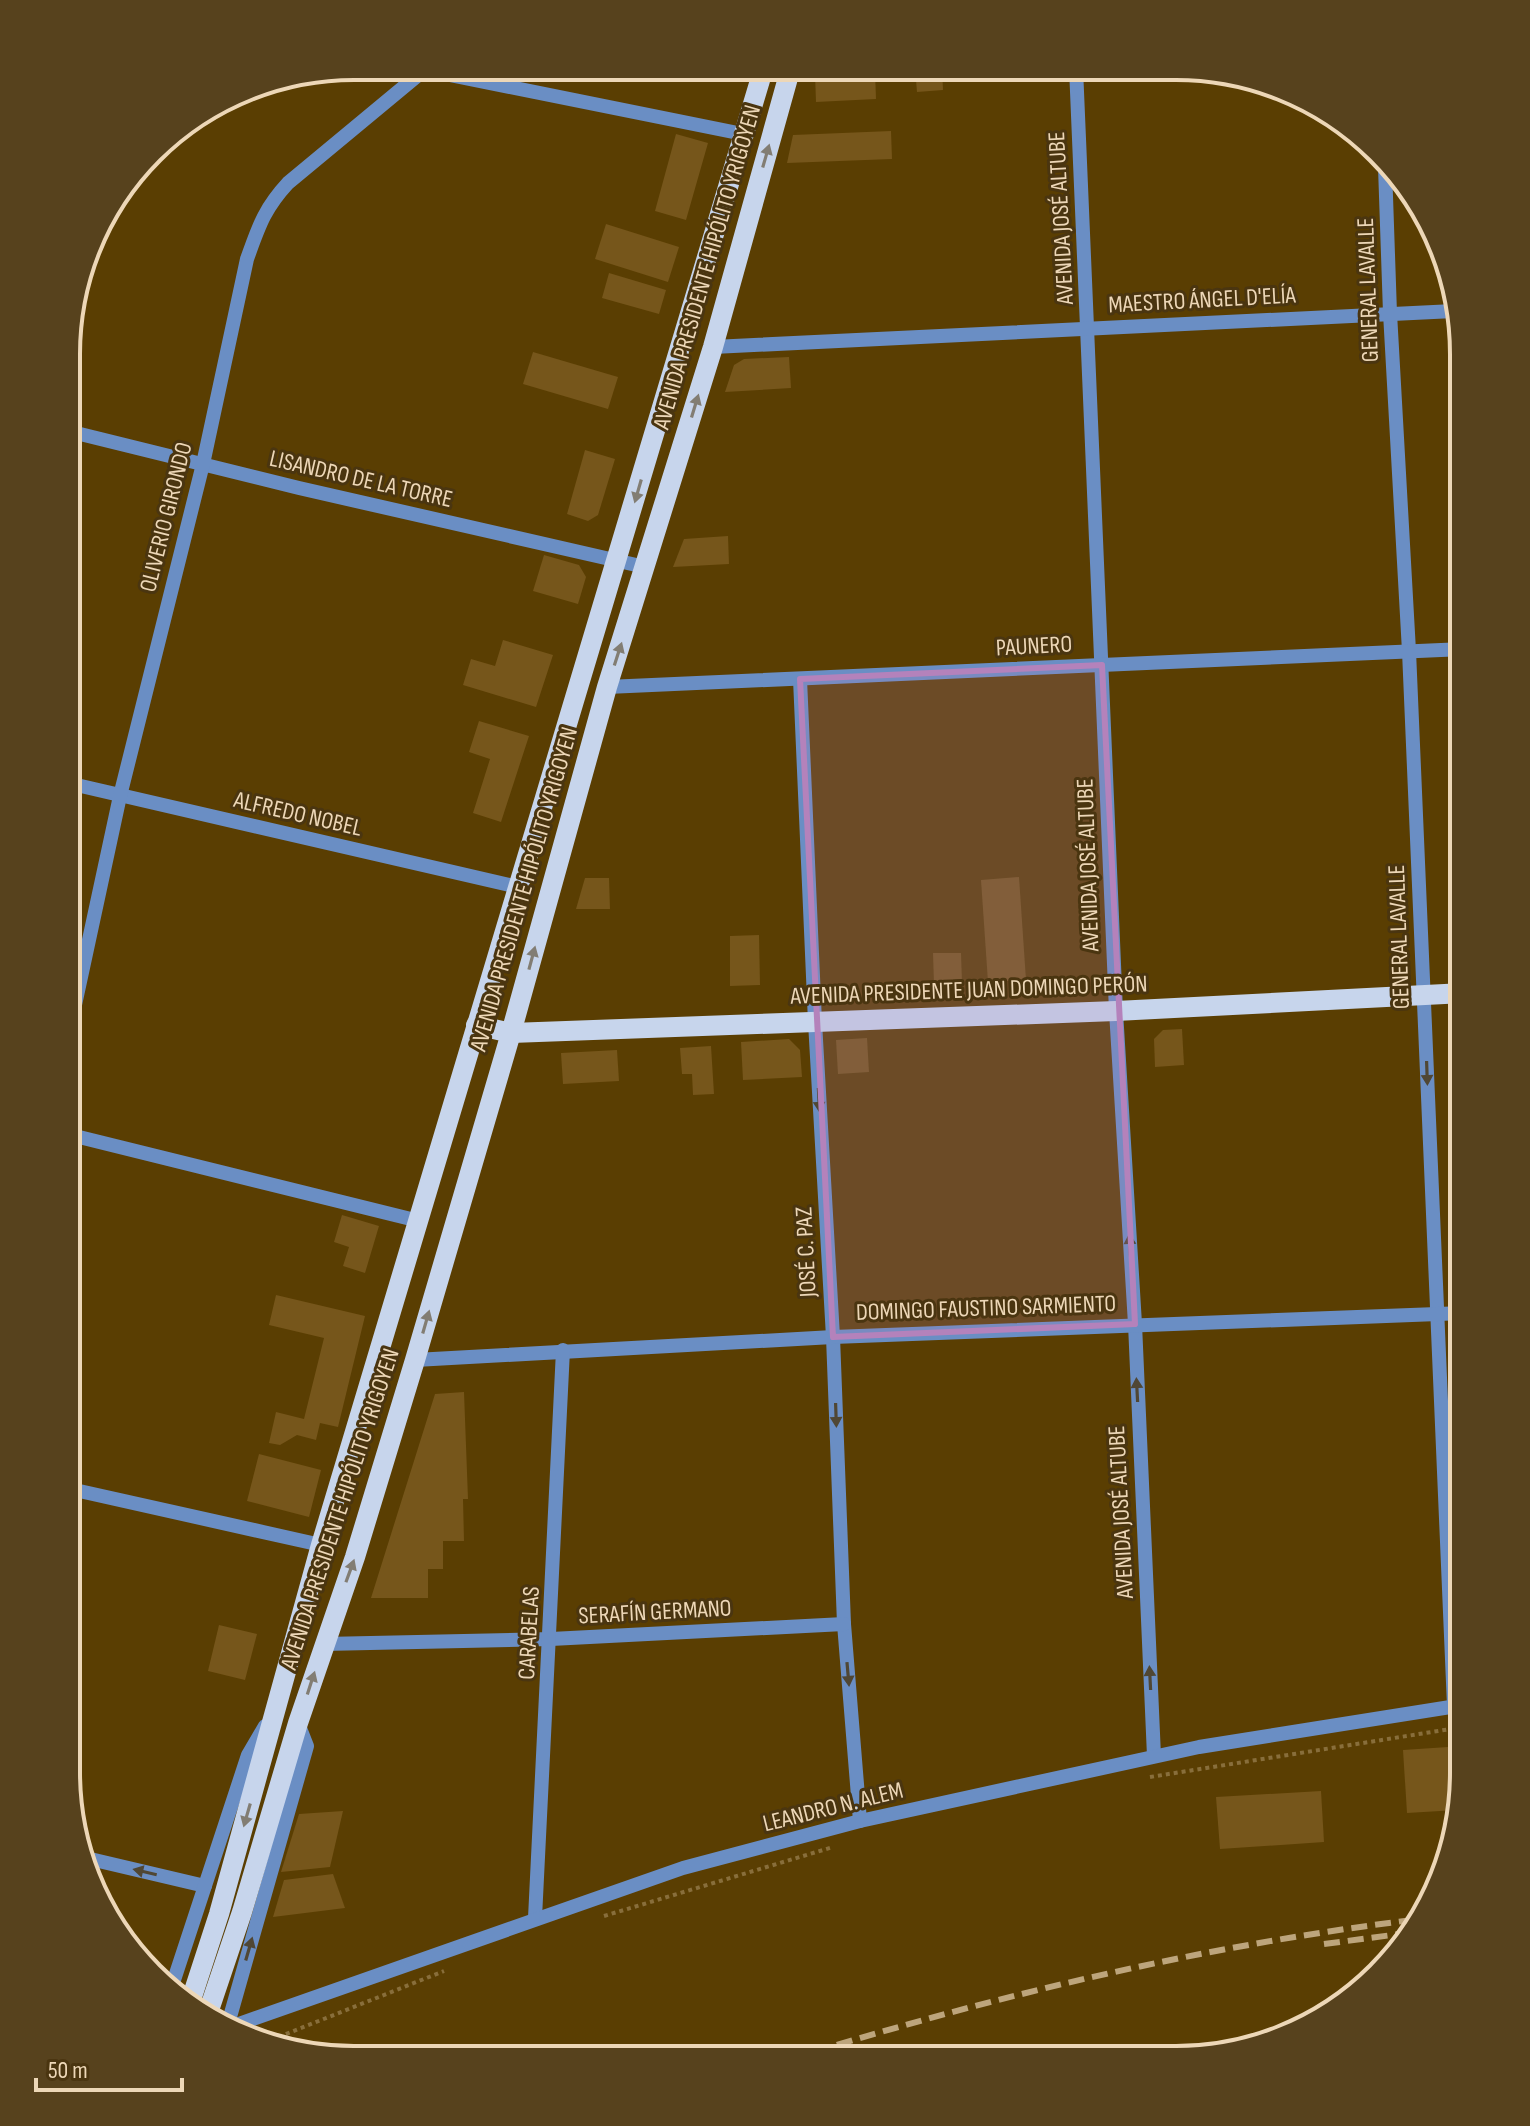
<svg xmlns="http://www.w3.org/2000/svg" width="1530" height="2126" font-family="'Sofia Sans Condensed',sans-serif">
<style>
.building{fill:#76561b}
.lines{fill:none;stroke-linecap:round;stroke-linejoin:round}
.path{stroke:#886e3b;stroke-width:4;stroke-dasharray:4 4;stroke-linecap:butt}
.minor{stroke:#6a8ec4;stroke-width:14}
.major{stroke:#c7d5ec;stroke-width:20}
.rail{stroke:#bda57c;stroke-width:6;stroke-dasharray:16 8;stroke-linecap:butt}
.oneway{fill:#827d73}
.oneway2{fill:#504734}
.marked{fill:#b482bb;fill-opacity:0.2;stroke:#b482bb;stroke-width:6;stroke-linejoin:round}
.labels{text-anchor:middle;dominant-baseline:central;stroke-width:6;stroke-linejoin:round;paint-order:stroke}
.street-label{font-size:24px;fill:#edd7b7;stroke:#4a3510}
.rim{fill:none;stroke:#edd7b7;stroke-width:4}
</style>
<rect width="100%" height="100%" fill="#5a3e02"/>
<g class="building">
<polygon points="915,68 942,68 943,90 917,92"/>
<polygon points="875,71 876,99 816,102 815,74"/>
<polygon points="891,131 892,159 787,163 793,135"/>
<polygon points="676,134 708,143 686,220 655,211"/>
<polygon points="606,224 679,247 668,282 595,259"/>
<polygon points="609,273 666,290 659,314 602,298"/>
<polygon points="533,352 618,377 608,409 523,384"/>
<polygon points="789,357 791,388 725,392 734,365 744,359"/>
<polygon points="585,450 615,459 598,515 588,521 567,514"/>
<polygon points="728,536 729,564 673,567 684,539"/>
<polygon points="544,555 579,565 586,577 578,604 533,591"/>
<polygon points="503,640 553,655 536,707 463,685 471,659 495,666"/>
<polygon points="479,721 529,736 501,822 473,813 490,759 469,752"/>
<polygon points="1019,877 1026,980 988,982 981,880"/>
<polygon points="585,878 609,878 610,909 576,909"/>
<polygon points="759,935 760,985 730,986 730,936"/>
<polygon points="933,953 961,953 962,983 934,984"/>
<polygon points="1182,1029 1184,1065 1155,1067 1154,1039 1163,1030"/>
<polygon points="867,1038 869,1072 838,1074 836,1040"/>
<polygon points="789,1039 800,1050 802,1077 743,1080 741,1042"/>
<polygon points="711,1046 714,1094 693,1095 692,1074 682,1074 680,1048"/>
<polygon points="617,1050 619,1081 563,1084 561,1053"/>
<polygon points="342,1215 379,1226 365,1273 343,1266 349,1247 334,1242"/>
<polygon points="276,1295 365,1316 338,1427 320,1423 316,1440 297,1435 280,1445 269,1443 276,1412 304,1419 324,1338 269,1325"/>
<polygon points="464,1392 468,1499 463,1499 464,1541 443,1541 443,1569 428,1569 428,1598 371,1598 435,1394"/>
<polygon points="259,1454 321,1470 309,1517 247,1501"/>
<polygon points="219,1625 257,1634 245,1680 208,1671"/>
<polygon points="1463,1746 1463,1791 1457,1810 1407,1813 1403,1750"/>
<polygon points="1321,1791 1324,1842 1220,1849 1216,1797"/>
<polygon points="343,1811 330,1867 281,1872 299,1814"/>
<polygon points="333,1874 345,1908 273,1917 284,1880"/>
</g>
<g class="lines">
<g class="path">
<polyline points="1150,1777 1463,1727"/>
<polyline points="604,1916 833,1847"/>
<polyline points="271,2040 444,1971"/>
</g>
<g class="minor">
<polyline points="405,66 743,134"/>
<polyline points="1076,68 1116,1011 1135,1324 1154,1756"/>
<polyline points="1385,167 1390,313 1409,651 1454,1706"/>
<polyline points="713,347 1454,311"/>
<polyline points="68,431 299,488 645,567"/>
<polyline points="800,679 815,1022 833,1337 844,1624 860,1821"/>
<polyline points="607,687 1464,649"/>
<polyline points="68,783 518,887"/>
<path d="M67,1042L120,796L203,464L247,259C259,226 264,209 288,183L429,66"/>
<polyline points="67,1134 419,1221"/>
<polyline points="415,1360 833,1337 1464,1313"/>
<polyline points="66,1488 321,1545"/>
<polyline points="324,1644 551,1639 844,1624"/>
<polyline points="86,1858 205,1886"/>
<polyline points="535,1918 563,1350"/>
<polyline points="172,1986 248,1755 265,1726"/>
<polyline points="228,2024 307,1746 298,1723"/>
<polyline points="233,2026 683,1868 860,1821 1199,1747 1463,1705"/>
</g>
<g class="major">
<polyline points="476,1025 511,1033 1116,1011 1464,993"/>
<polyline points="189,2006 219,1914 321,1545 764,67"/>
<polyline points="207,2016 242,1912 298,1723 355,1557 415,1360 511,1033 607,687 713,347 791,67"/>
</g>
<g class="rail">
<polyline points="1324,1944 1415,1932"/>
<path d="M791,2059C997,1995 1206,1945 1420,1919"/>
</g>
</g>
<defs><path id="oneway-solid" d="M-6-.8H1V-3.2L6.5 0L1 3.2V.8H-6Z" transform="scale(2)"/></defs>
<g class="oneway">
<use href="#oneway-solid" transform="translate(766 156) rotate(-74)"/>
<use href="#oneway-solid" transform="translate(695 406) rotate(-73)"/>
<use href="#oneway-solid" transform="translate(638 491) rotate(106)"/>
<use href="#oneway-solid" transform="translate(618 654) rotate(-72)"/>
<use href="#oneway-solid" transform="translate(532 958) rotate(-75)"/>
<use href="#oneway-solid" transform="translate(426 1322) rotate(-74)"/>
<use href="#oneway-solid" transform="translate(350 1571) rotate(-70)"/>
<use href="#oneway-solid" transform="translate(311 1683) rotate(-72)"/>
<use href="#oneway-solid" transform="translate(247 1815) rotate(106)"/>
</g>
<g class="oneway2">
<use href="#oneway-solid" transform="translate(1427 1073) rotate(88)"/>
<use href="#oneway-solid" transform="translate(819 1100) rotate(87)"/>
<use href="#oneway-solid" transform="translate(1130 1246) rotate(-93)"/>
<use href="#oneway-solid" transform="translate(1137 1390) rotate(-93)"/>
<use href="#oneway-solid" transform="translate(836 1415) rotate(88)"/>
<use href="#oneway-solid" transform="translate(848 1674) rotate(85)"/>
<use href="#oneway-solid" transform="translate(1150 1678) rotate(-93)"/>
<use href="#oneway-solid" transform="translate(145 1872) rotate(-167)"/>
<use href="#oneway-solid" transform="translate(249 1949) rotate(-74)"/>
</g>
<path class="marked" d="M1102,665L1135,1324L833,1337L800,679Z"/>
<g class="labels">
<g class="street-label">
<text transform="translate(1061 218) rotate(-93)">AVENIDA JOSÉ ALTUBE</text>
<text transform="translate(707 267) rotate(-74)">AVENIDA PRESIDENTE HIPÓLITO YRIGOYEN</text>
<text transform="translate(1368 290) rotate(-92)">GENERAL LAVALLE</text>
<text transform="translate(1202 300) rotate(-3)">MAESTRO ÁNGEL D'ELÍA</text>
<text transform="translate(361 479) rotate(13)">LISANDRO DE LA TORRE</text>
<text transform="translate(166 517) rotate(-76)">OLIVERIO GIRONDO</text>
<text transform="translate(1034 646) rotate(-3)">PAUNERO</text>
<text transform="translate(298 814) rotate(13)">ALFREDO NOBEL</text>
<text transform="translate(1088 865) rotate(-92)">AVENIDA JOSÉ ALTUBE</text>
<text transform="translate(524 889) rotate(-74)">AVENIDA PRESIDENTE HIPÓLITO YRIGOYEN</text>
<text transform="translate(1399 937) rotate(-92)">GENERAL LAVALLE</text>
<text transform="translate(969 990) rotate(-2)">AVENIDA PRESIDENTE JUAN DOMINGO PERÓN</text>
<text transform="translate(806 1252) rotate(-93)">JOSÉ C. PAZ</text>
<text transform="translate(986 1308) rotate(-2)">DOMINGO FAUSTINO SARMIENTO</text>
<text transform="translate(340 1509) rotate(-72)">AVENIDA PRESIDENTE HIPÓLITO YRIGOYEN</text>
<text transform="translate(1121 1512) rotate(-93)">AVENIDA JOSÉ ALTUBE</text>
<text transform="translate(655 1612) rotate(-3)">SERAFÍN GERMANO</text>
<text transform="translate(529 1633) rotate(-87)">CARABELAS</text>
<text transform="translate(833 1807) rotate(-14)">LEANDRO N. ALEM</text>
</g>
</g>
<path d="M0 0H1530V2126H0ZM354 80H1176A274 274 0 0 1 1450 354V1772A274 274 0 0 1 1176 2046H354A274 274 0 0 1 80 1772V354A274 274 0 0 1 354 80Z" fill="#57421d" fill-rule="evenodd"/>
<path class="rim" d="M354 80H1176A274 274 0 0 1 1450 354V1772A274 274 0 0 1 1176 2046H354A274 274 0 0 1 80 1772V354A274 274 0 0 1 354 80Z"/>
<path d="M36 2078v12h146v-12" fill="none" stroke="#edd7b7" stroke-width="4"/>
<text x="48" y="2078" font-size="24" fill="#edd7b7" stroke="#4a3510" stroke-width="6" paint-order="stroke">50 m</text>
</svg>
